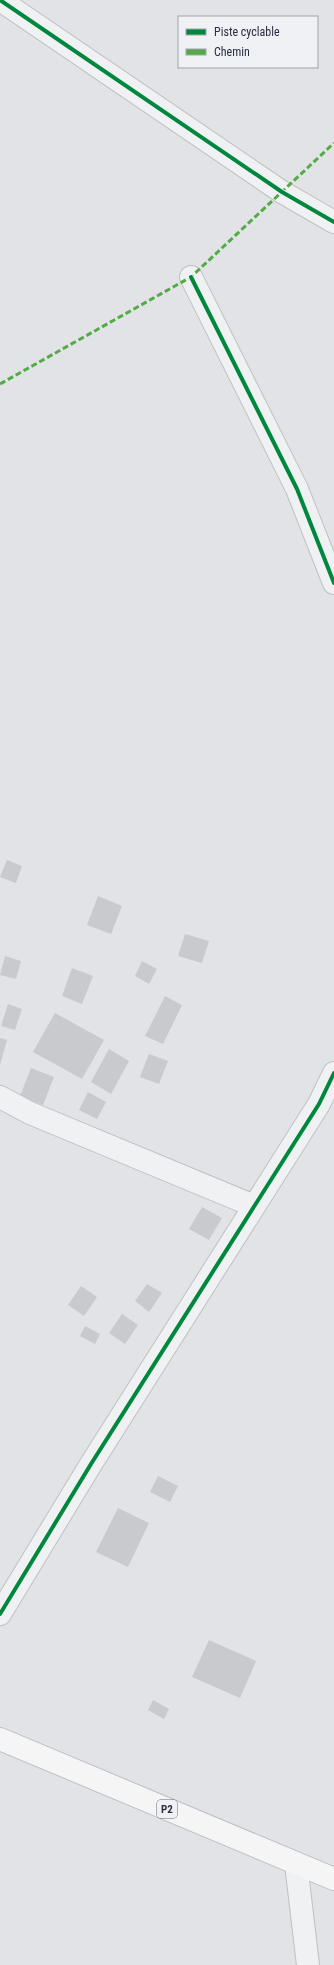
<svg xmlns="http://www.w3.org/2000/svg" width="334" height="1965" font-family="'Roboto Condensed',sans-serif">
<style>
.building{fill:#c9cace}
.lines{fill:none;stroke-linecap:round;stroke-linejoin:round}
.minor-casing{stroke:#bfc0c3;stroke-width:24}
.major-casing{stroke:#bebfc3;stroke-width:24}
.minor{stroke:#f0f1f3;stroke-width:22}
.major{stroke:#f5f5f6;stroke-width:22}
.quiet{stroke:#53ab46;stroke-width:3;stroke-dasharray:6 3;stroke-linecap:butt}
.cycleway-casing{stroke:#eff1f5;stroke-width:6}
.cycleway{stroke:#00873e;stroke-width:4}
.labels{text-anchor:middle;dominant-baseline:central;stroke-width:3;stroke-linejoin:round;paint-order:stroke}
.shield{fill:#eff1f5;stroke:#656875;stroke-width:1}
.shield-label{font-size:11px;font-weight:bold;fill:#2a2e3e}
</style>
<rect width="100%" height="100%" fill="#e2e3e6"/>
<g class="building">
<polygon points="7,860 22,866 16,883 0,877"/>
<polygon points="98,896 122,906 111,934 87,925"/>
<polygon points="185,934 209,941 202,963 178,956"/>
<polygon points="5,956 21,961 16,979 0,975"/>
<polygon points="142,961 157,969 149,984 135,976"/>
<polygon points="72,968 93,976 82,1004 62,996"/>
<polygon points="165,996 182,1005 163,1044 145,1036"/>
<polygon points="8,1004 22,1009 15,1030 1,1026"/>
<polygon points="55,1013 104,1040 82,1079 33,1052"/>
<polygon points="0,1038 7,1040 0,1065"/>
<polygon points="109,1049 129,1061 111,1094 91,1082"/>
<polygon points="149,1054 168,1061 159,1084 140,1077"/>
<polygon points="31,1068 54,1077 43,1105 20,1096"/>
<polygon points="88,1092 106,1102 97,1119 79,1110"/>
<polygon points="202,1207 222,1218 209,1240 189,1229"/>
<polygon points="147,1284 162,1293 149,1312 135,1301"/>
<polygon points="81,1286 97,1297 84,1316 68,1305"/>
<polygon points="122,1314 138,1325 125,1344 109,1333"/>
<polygon points="85,1326 100,1334 95,1344 80,1336"/>
<polygon points="158,1476 178,1486 170,1502 150,1492"/>
<polygon points="118,1508 149,1523 128,1567 96,1552"/>
<polygon points="209,1640 256,1661 240,1698 192,1677"/>
<polygon points="153,1700 169,1709 164,1719 148,1710"/>
</g>
<g class="lines">
<g class="minor-casing">
<g id="minor">
<polyline points="0,0 282,192 334,222"/>
<polyline points="191,277 297,489 334,583"/>
<polyline points="0,1097 30,1113 254,1206"/>
<polyline points="0,1614 91,1464 319,1104 334,1073"/>
<polyline points="296,1864 308,1965"/>
</g>
</g>
<g class="major-casing">
<polyline id="major" points="0,1739 334,1879"/>
</g>
<use href="#minor" class="minor"/>
<use href="#major" class="major"/>
<polyline class="quiet" points="0,384 191,277 334,143"/>
<g class="cycleway-casing">
<g id="cycleway">
<polyline points="0,0 282,192 334,222"/>
<polyline points="191,277 297,489 334,583"/>
<polyline points="0,1614 91,1464 319,1104 334,1073"/>
</g>
</g>
<use href="#cycleway" class="cycleway"/>
</g>
<g class="labels">
<rect class="shield" x="157" y="1800" width="20" height="18" rx="3"/>
<g class="shield-label">
<text x="167" y="1809">P2</text>
</g>
</g>
<rect x="178" y="16" width="140" height="52" fill="#eff1f5" stroke="#a0a3ac"/>
<rect x="186" y="29" width="20" height="6" fill="#00873e" stroke="#a0a3ac"/>
<text x="214" y="36" font-size="12" fill="#2a2e3e">Piste cyclable</text>
<rect x="186" y="49" width="20" height="6" fill="#53ab46" stroke="#a0a3ac"/>
<text x="214" y="56" font-size="12" fill="#2a2e3e">Chemin</text>
</svg>
